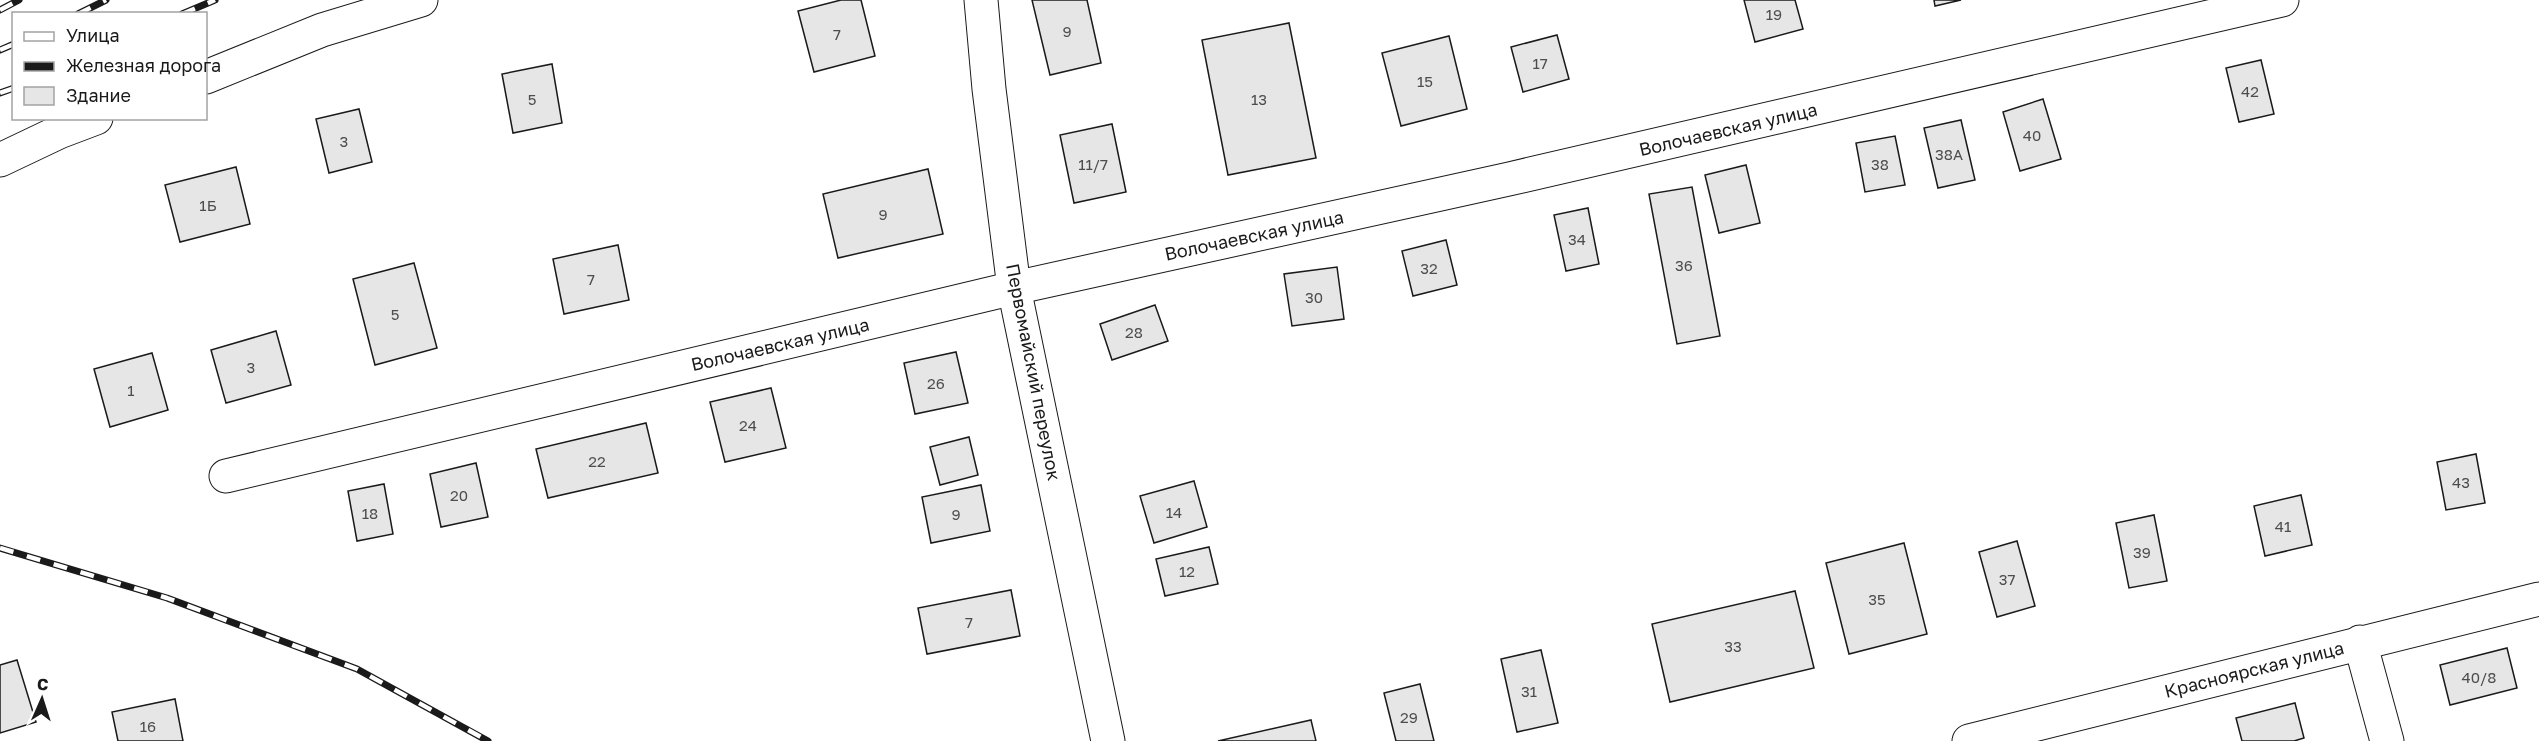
<svg xmlns="http://www.w3.org/2000/svg" width="2539" height="741" font-family="'Golos Text',sans-serif">
<style>
.building{fill:#e6e6e6;stroke:#1a1a1a;stroke-width:1.5}
.lines{fill:none;stroke-linecap:round;stroke-linejoin:round}
.street-casing{stroke:#1a1a1a;stroke-width:35}
.street{stroke:#fff;stroke-width:33}
.rail-casing{stroke:#1a1a1a;stroke-width:7}
.rail{stroke:#fff;stroke-width:4.5;stroke-dasharray:14;stroke-linecap:butt}
.labels{text-anchor:middle;dominant-baseline:central;stroke-width:4.5;stroke-linejoin:round;paint-order:stroke}
.number-label{font-size:15px;fill:#4d4d4d}
.street-label{font-size:18px;fill:#1a1a1a;stroke:#fff}
</style>
<rect width="100%" height="100%" fill="#fff"/>
<g class="building">
<polygon points="841,0 861,0 875,56 814,72 798,11"/>
<polygon points="1032,0 1087,0 1101,63 1050,75"/>
<polygon points="1744,0 1795,0 1803,29 1755,42"/>
<polygon points="1934,0 1961,0 1935,6"/>
<polygon points="1289,23 1316,158 1228,175 1202,40"/>
<polygon points="1557,35 1569,79 1523,92 1511,47"/>
<polygon points="1449,36 1467,109 1401,126 1382,53"/>
<polygon points="2261,60 2274,114 2239,122 2226,68"/>
<polygon points="552,64 562,123 513,133 502,74"/>
<polygon points="2043,99 2061,159 2020,171 2003,112"/>
<polygon points="359,109 372,162 329,173 316,119"/>
<polygon points="1961,120 1975,180 1938,188 1924,128"/>
<polygon points="1112,124 1126,192 1074,203 1060,135"/>
<polygon points="1895,136 1905,185 1865,192 1856,143"/>
<polygon points="1746,165 1760,223 1719,233 1705,175"/>
<polygon points="236,167 250,224 180,242 165,185"/>
<polygon points="928,169 943,234 838,258 823,194"/>
<polygon points="1692,187 1720,336 1677,344 1649,194"/>
<polygon points="1588,208 1599,264 1566,271 1554,215"/>
<polygon points="1446,240 1457,285 1413,296 1402,251"/>
<polygon points="618,245 629,300 564,314 553,259"/>
<polygon points="414,263 437,348 375,365 353,279"/>
<polygon points="1337,267 1344,319 1292,326 1284,274"/>
<polygon points="1155,305 1168,341 1112,360 1100,324"/>
<polygon points="276,331 291,385 226,403 211,350"/>
<polygon points="956,352 968,403 915,414 904,363"/>
<polygon points="152,353 168,410 110,427 94,369"/>
<polygon points="771,388 786,448 725,462 710,402"/>
<polygon points="646,423 658,473 548,498 536,449"/>
<polygon points="969,437 978,475 940,485 930,447"/>
<polygon points="2476,454 2485,503 2446,510 2437,462"/>
<polygon points="476,463 488,517 441,527 430,474"/>
<polygon points="1194,481 1207,527 1154,543 1140,496"/>
<polygon points="384,484 393,534 357,541 348,491"/>
<polygon points="981,485 990,531 931,543 922,497"/>
<polygon points="2301,495 2312,545 2265,556 2254,506"/>
<polygon points="2154,515 2167,581 2129,588 2116,523"/>
<polygon points="2017,541 2035,606 1997,617 1979,552"/>
<polygon points="1904,543 1927,634 1849,654 1826,563"/>
<polygon points="1209,547 1218,584 1165,596 1156,559"/>
<polygon points="1011,590 1020,636 927,654 918,608"/>
<polygon points="1795,591 1814,668 1670,702 1652,624"/>
<polygon points="2507,648 2517,688 2450,705 2440,665"/>
<polygon points="1541,650 1558,723 1517,732 1501,659"/>
<polygon points="17,660 36,722 0,733 0,665"/>
<polygon points="1420,684 1434,741 1396,741 1384,693"/>
<polygon points="175,699 183,741 118,741 112,712"/>
<polygon points="2295,703 2304,738 2294,741 2242,741 2236,718"/>
<polygon points="1311,720 1316,741 1218,741"/>
</g>
<g class="lines">
<g class="street-casing">
<g id="street">
<polyline points="981,0 989,89 1014,288 1108,741"/>
<polyline points="206,77 322,30 421,0"/>
<polyline points="0,160 59,132 96,118"/>
<polyline points="226,476 1014,288 1509,179 2282,0"/>
<polyline points="2360,642 2387,741"/>
<polyline points="1969,741 2539,599"/>
</g>
</g>
<use href="#street" class="street"/>
<g class="rail-casing">
<g id="rail">
<polyline points="0,10 19,0"/>
<polyline points="78,14 106,0"/>
<polyline points="182,14 215,0"/>
<polyline points="0,50 14,44"/>
<polyline points="0,93 14,88"/>
<polyline points="0,548 167,598 357,669 488,741"/>
</g>
</g>
<use href="#rail" class="rail"/>
</g>
<g class="labels">
<g class="number-label">
<text x="1774" y="14">19</text>
<text x="1067" y="31">9</text>
<text x="837" y="34">7</text>
<text x="1540" y="63">17</text>
<text x="1425" y="81">15</text>
<text x="2250" y="91">42</text>
<text x="532" y="99">5</text>
<text x="1259" y="99">13</text>
<text x="2032" y="135">40</text>
<text x="344" y="141">3</text>
<text x="1949" y="154">38А</text>
<text x="1093" y="164">11/7</text>
<text x="1880" y="164">38</text>
<text x="208" y="205">1Б</text>
<text x="883" y="214">9</text>
<text x="1577" y="239">34</text>
<text x="1684" y="265">36</text>
<text x="1429" y="268">32</text>
<text x="591" y="279">7</text>
<text x="1314" y="297">30</text>
<text x="395" y="314">5</text>
<text x="1134" y="332">28</text>
<text x="251" y="367">3</text>
<text x="936" y="383">26</text>
<text x="131" y="390">1</text>
<text x="748" y="425">24</text>
<text x="597" y="461">22</text>
<text x="2461" y="482">43</text>
<text x="459" y="495">20</text>
<text x="1174" y="512">14</text>
<text x="370" y="513">18</text>
<text x="956" y="514">9</text>
<text x="2283" y="526">41</text>
<text x="2142" y="552">39</text>
<text x="1187" y="571">12</text>
<text x="2007" y="579">37</text>
<text x="1877" y="599">35</text>
<text x="969" y="622">7</text>
<text x="1733" y="646">33</text>
<text x="2479" y="677">40/8</text>
<text x="1529" y="691">31</text>
<text x="1409" y="717">29</text>
<text x="148" y="726">16</text>
</g>
<g class="street-label">
<text transform="translate(1728 129) rotate(-13)">Волочаевская улица</text>
<text transform="translate(1254 235) rotate(-12)">Волочаевская улица</text>
<text transform="translate(780 344) rotate(-13)">Волочаевская улица</text>
<text transform="translate(1034 372) rotate(79)">Первомайский переулок</text>
<text transform="translate(2254 669) rotate(-14)">Красноярская улица</text>
</g>
</g>
<rect x="12" y="12" width="195" height="108" fill="#ffffff" stroke="#a3a3a3" stroke-width="1.5"/>
<rect x="24" y="32" width="30" height="9" fill="#ffffff" stroke="#a3a3a3" stroke-width="1.5"/>
<text x="66" y="42" font-size="18" fill="#1a1a1a">Улица</text>
<rect x="24" y="62" width="30" height="9" fill="#1a1a1a" stroke="#a3a3a3" stroke-width="1.5"/>
<text x="66" y="72" font-size="18" fill="#1a1a1a">Железная дорога</text>
<rect x="24" y="87" width="30" height="18" fill="#e6e6e6" stroke="#a3a3a3" stroke-width="1.5"/>
<text x="66" y="102" font-size="18" fill="#1a1a1a">Здание</text>
<g transform="translate(42 699) rotate(3)" stroke="#ffffff" stroke-width="4.5" paint-order="stroke">
<path d="M0-4.5L10 22L0 15L-10 22Z" fill="#1a1a1a"/>
<text y="-9" font-size="16" font-weight="bold" text-anchor="middle" fill="#1a1a1a">С</text>
</g>
</svg>
